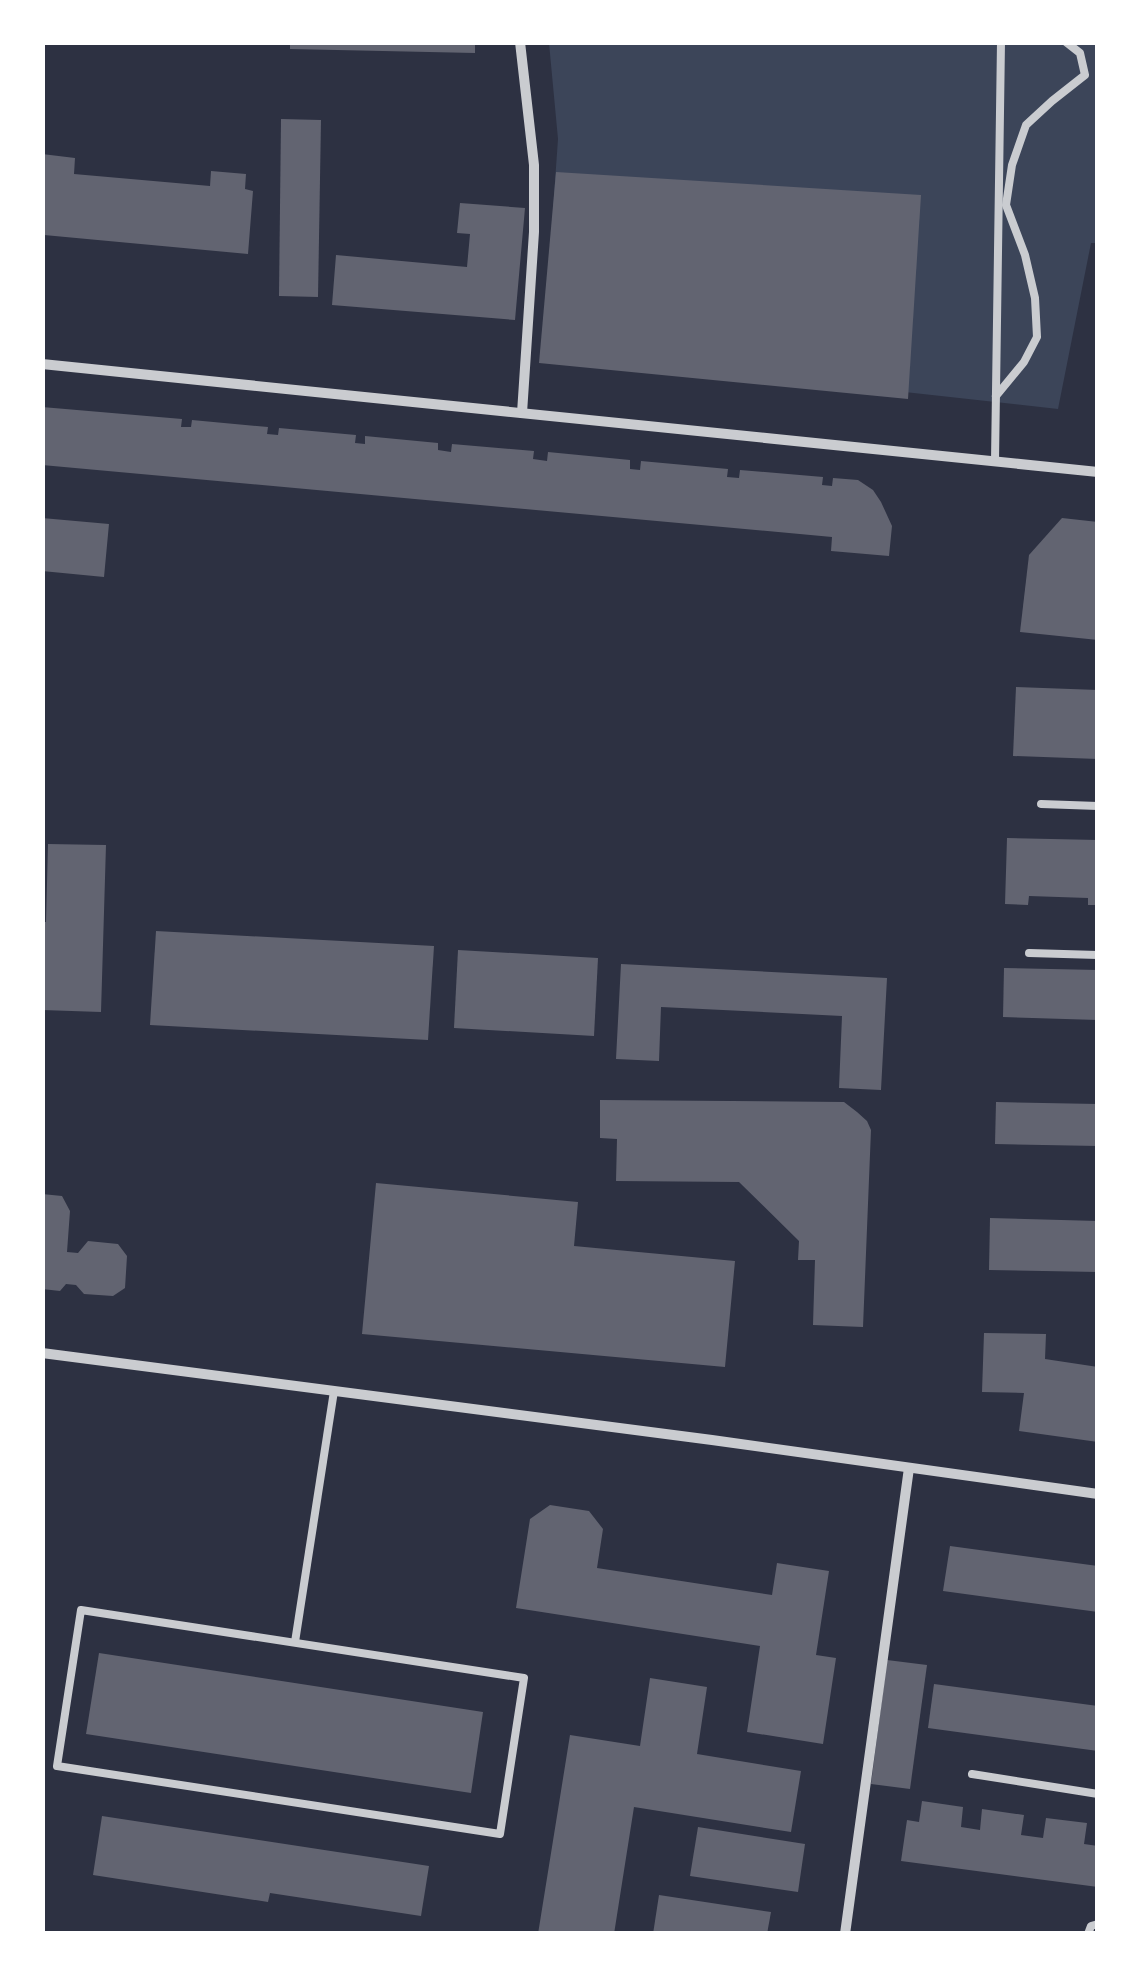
<svg xmlns="http://www.w3.org/2000/svg" width="1140" height="1976" font-family="Spectral,serif">
<style>
.green{fill:#3c4559}
.building{fill:#626471}
.lines{fill:none;stroke-linecap:round;stroke-linejoin:round}
.service{stroke:#caccd0;stroke-width:8}
.minor{stroke:#caccd0;stroke-width:10}
</style>
<rect width="100%" height="100%" fill="#2d3142"/>
<polygon class="green" points="549,43 1097,43 1097,243 1091,243 1058,409 543,352 558,139"/>
<g class="building">
<polygon points="290,42 475,42 475,53 290,49"/>
<polygon points="281,119 321,120 318,297 279,296"/>
<polygon points="42,154 75,158 74,174 210,186 211,171 246,174 245,189 253,191 248,254 44,235 42,234"/>
<polygon points="556,172 921,195 908,399 539,363"/>
<polygon points="460,203 525,208 515,320 332,305 336,255 467,267 470,234 457,233"/>
<polygon points="42,407 182,419 181,427 191,427 192,420 268,427 267,434 278,435 279,428 356,435 355,443 365,444 365,436 438,443 438,450 451,452 452,444 534,451 533,459 547,461 548,452 630,460 630,469 640,470 641,461 728,469 727,477 739,478 740,470 823,477 822,485 832,486 833,478 858,480 873,490 881,502 892,526 889,556 831,551 832,537 42,465"/>
<polygon points="42,518 109,524 104,577 42,571"/>
<polygon points="1062,518 1098,522 1098,640 1020,632 1029,555"/>
<polygon points="1016,687 1098,690 1098,759 1013,756"/>
<polygon points="1007,838 1098,840 1098,905 1088,905 1088,898 1029,896 1028,905 1005,904"/>
<polygon points="48,844 106,845 101,1012 42,1010 42,922 46,922"/>
<polygon points="156,931 434,946 428,1040 150,1025"/>
<polygon points="458,950 598,958 594,1036 454,1028"/>
<polygon points="621,964 887,978 881,1090 839,1088 842,1016 661,1007 659,1061 616,1059"/>
<polygon points="1004,968 1098,970 1098,1020 1003,1017"/>
<polygon points="600,1100 844,1102 857,1112 867,1121 871,1130 863,1327 813,1325 815,1260 798,1260 799,1241 739,1182 616,1181 617,1139 600,1138"/>
<polygon points="996,1102 1098,1104 1098,1146 995,1144"/>
<polygon points="376,1183 578,1202 574,1246 735,1261 725,1367 362,1334"/>
<polygon points="42,1194 62,1196 70,1211 67,1252 78,1253 88,1241 118,1244 127,1256 125,1288 113,1296 84,1294 76,1285 66,1284 60,1291 42,1289"/>
<polygon points="990,1218 1098,1221 1098,1272 989,1270"/>
<polygon points="984,1333 1046,1334 1045,1359 1098,1367 1098,1442 1019,1431 1024,1393 982,1392"/>
<polygon points="550,1505 589,1511 603,1529 597,1568 772,1595 777,1563 829,1571 816,1655 836,1658 823,1744 747,1732 760,1646 516,1608 530,1519"/>
<polygon points="950,1546 1098,1566 1098,1612 943,1591"/>
<polygon points="99,1653 483,1712 471,1793 86,1734"/>
<polygon points="887,1660 927,1665 910,1789 871,1784"/>
<polygon points="650,1678 707,1687 697,1754 801,1771 791,1832 634,1807 614,1934 538,1934 570,1735 640,1746"/>
<polygon points="934,1684 1098,1706 1098,1751 928,1728"/>
<polygon points="922,1801 963,1807 961,1827 980,1830 982,1809 1024,1815 1021,1835 1043,1838 1046,1818 1087,1823 1084,1844 1098,1846 1098,1887 901,1861 907,1820 919,1822"/>
<polygon points="102,1816 429,1866 421,1916 270,1893 268,1902 93,1875"/>
<polygon points="698,1827 805,1844 798,1892 690,1876"/>
<polygon points="659,1895 771,1912 767,1934 653,1934"/>
</g>
<g class="lines">
<g class="service">
<polyline points="996,396 1024,362 1037,337 1035,298 1025,255 1006,205 1012,165 1026,125 1052,101 1085,75 1080,53 1066,42"/>
<polyline points="995,461 1001,42"/>
<polyline points="1041,804 1098,806"/>
<polyline points="1029,953 1098,955"/>
<polygon points="81,1610 524,1678 500,1834 57,1766"/>
<polyline points="295,1642 334,1391"/>
<polyline points="972,1774 1098,1794"/>
<polyline points="1088,1934 1091,1926 1098,1924"/>
</g>
<g class="minor">
<polyline points="520,42 534,165 534,232 522,413"/>
<polyline points="42,364 1098,472"/>
<polyline points="42,1353 712,1440 1098,1494"/>
<polyline points="845,1934 909,1468"/>
</g>
</g>
<rect width="1140" height="1976" fill="none" stroke="#ffffff" stroke-width="90"/>
</svg>
